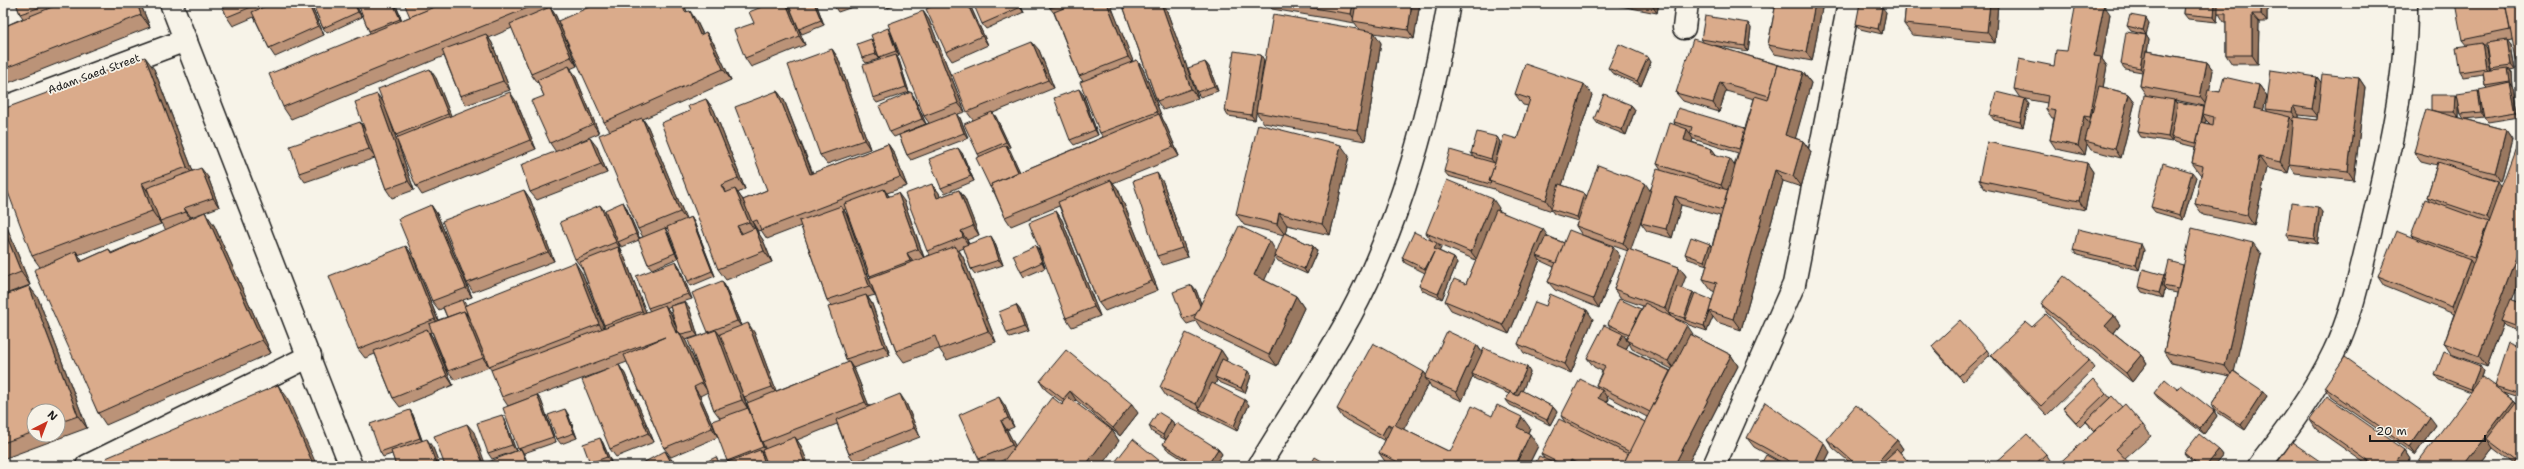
<svg xmlns="http://www.w3.org/2000/svg" width="2524" height="469" font-family="'Shantell Sans',sans-serif">
<style>
.lines{fill:none;stroke-linecap:round;stroke-linejoin:round}
.minor-casing{stroke:#1c1c1c;stroke-width:25}
.minor{stroke:#f7f3e8;stroke-width:22}
.wall{fill:#bb9378;stroke:#1c1c1c;fill-rule:evenodd}
.shaded-wall{fill:#997861;stroke:#1c1c1c}
.building{fill:#daab8b;stroke:#1c1c1c}
.labels{text-anchor:middle;dominant-baseline:central;stroke-width:3.5;stroke-linejoin:round;paint-order:stroke}
.street-label{font-size:11px;fill:#1c1c1c;stroke:#f7f3e8}
</style>
<rect width="100%" height="100%" fill="#f7f3e8"/>
<filter id="ink" filterUnits="userSpaceOnUse"><feTurbulence type="fractalNoise" baseFrequency=".025" numOctaves="2"/><feDisplacementMap in="SourceGraphic" scale="8" xChannelSelector="R" yChannelSelector="G"/><feConvolveMatrix kernelMatrix="1 2 1 2 8 2 1 2 1" color-interpolation-filters="sRGB"/></filter>
<g filter="url(#ink)">
<g class="lines">
<g class="minor-casing">
<g id="minor">
<polyline points="171,3 351,466"/>
<polyline points="1684,28 1687,3"/>
<polyline points="3,108 186,40"/>
<polyline points="87,466 310,356"/>
<path d="M1259,466C1289,416 1322,367 1350,316C1402,219 1430,111 1449,3"/>
<polyline points="1714,466 1794,284 1849,3"/>
<path d="M2259,466C2287,430 2314,394 2334,352C2352,315 2360,273 2370,233C2388,158 2407,81 2406,3"/>
</g>
</g>
<use href="#minor" class="minor"/>
</g>
<g class="wall">
<polygon points="16,3 51,3 52,7 62,3 140,3 150,27 3,85 3,27 23,18 20,14"/>
<polygon points="221,3 310,3 324,35 275,57 269,48 254,17 233,26 227,17"/>
<polygon points="312,3 355,3 362,17 327,33 323,28"/>
<polygon points="358,3 395,3 402,20 441,4 440,3 548,3 550,7 556,16 577,66 570,69 575,75 599,133 556,152 550,143 544,96 538,82 537,83 531,74 512,28 489,38 492,43 510,90 466,105 460,96 444,56 291,119 283,107 370,33 369,31"/>
<path d="M598,3H644L646,7L684,5L687,12L697,22L703,34L706,32L714,44L731,80L643,119L648,127L686,219L691,217L694,222L715,276L691,286L688,281L668,228L665,229L668,233L678,258L652,269L648,264L639,240L622,247L618,242L622,251H621L624,256L646,312L650,311L648,308L676,261L679,266L692,299L673,305L689,307L698,336L685,340L706,387L708,333L722,281L725,286L741,325L754,332L776,391L848,363L846,359L831,306L827,300L801,226L767,239L761,230L758,231L753,223L755,228L763,240L772,262L726,280L718,269L690,111L706,99L714,110L745,189L738,193L743,200L767,190L777,91L784,100L813,173L888,144L894,153L907,186L887,193L889,196L904,201L924,257L930,255L927,251L932,184L939,193L940,197L959,190L965,199L979,235L967,240L969,244L994,241L1003,265L975,274L971,269L964,248L959,250L963,257L996,342L947,360L939,349L904,362L896,351L875,295L868,297L872,304L890,355L853,368L855,371L869,406L906,403L920,437L855,462L849,454L837,424L797,440L801,446L809,466H726L728,462L727,461L720,418L714,410L708,392L700,396L718,437L671,457L664,448L627,362L619,365L625,374L654,442L616,457L610,449L609,369L508,406L502,397L492,371L489,367L455,380L448,371L432,332L430,333L433,338L453,385L400,407L393,398L375,354L365,358L358,349L406,246L412,255L438,320L447,317L443,308L439,310L432,301L431,205L437,214L472,297L463,300L466,305L582,273L604,328L605,327L604,325L582,268L575,259L606,213L623,202L626,207L639,238L643,237L638,229L610,131L604,122ZM846,209L870,276L871,277L869,278L847,215L844,210ZM670,306L678,332L671,314L667,308ZM739,382L744,397L748,402L750,410L748,408Z"/>
<polygon points="816,3 824,25 802,34 799,29 795,20 805,45 751,67 745,58 754,23 764,6"/>
<polygon points="832,3 864,3 838,12"/>
<polygon points="884,3 900,3 888,8"/>
<polygon points="969,3 988,45 952,61 946,52"/>
<polygon points="1020,3 1024,12 986,29 982,24"/>
<polygon points="1048,3 1110,3 1133,62 1137,60 1143,69 1163,120 1165,123 1179,156 1113,183 1118,189 1158,290 1105,311 1098,302 1059,206 1011,226 1005,217 994,192 993,192 990,187 980,157 978,154 973,120 967,112 1039,50 1054,88 993,113 996,117 1010,147 1008,148 1020,172 1103,137 1100,133 1083,81 1079,76 1054,13 1050,8"/>
<polygon points="1122,3 1164,3 1198,98 1163,110 1157,101"/>
<polygon points="1267,3 1420,3 1414,39 1374,33 1381,43 1365,141 1264,123 1256,112 1359,29 1355,23 1272,9"/>
<polygon points="1605,3 1659,3 1657,13"/>
<polygon points="1763,3 1823,3 1812,61 1774,54 1768,45 1775,8 1765,6"/>
<polygon points="1906,3 1998,3 1995,43 1912,35 1904,24"/>
<polygon points="2126,3 2139,3 2139,4"/>
<polygon points="2185,3 2267,3 2267,22 2259,22 2258,64 2232,64 2226,55 2226,22 2224,22 2218,12 2217,22 2188,19 2184,14"/>
<path d="M2521,3L2512,40L2507,41L2511,45L2515,70L2510,71L2512,73L2513,87L2514,88L2519,117L2488,122L2484,117L2483,112L2484,117L2465,119L2506,130L2512,139L2501,182L2477,175L2521,276L2512,300L2521,303V332L2505,326L2503,324L2487,367L2451,354L2444,343L2454,314L2384,286L2378,277L2413,237L2411,235L2429,200L2427,197L2437,165L2421,161L2414,152L2431,110L2458,98L2478,91L2480,94L2487,88L2485,86L2483,74L2463,77L2460,72L2467,46L2462,40ZM2483,45H2486L2490,68L2491,70H2489L2486,48ZM2459,105L2461,114L2464,119L2457,117H2459Z"/>
<polygon points="923,11 929,20 965,112 958,114 960,118 968,138 911,160 907,155 899,135 894,137 890,132 911,92 914,97 926,124 903,133 929,123 924,116"/>
<polygon points="1886,12 1882,34 1860,29 1856,24"/>
<polygon points="2110,14 2102,59 2107,66 2103,87 2129,94 2135,102 2121,158 2091,150 2087,144 2085,155 2056,149 2050,140 2054,118 2052,118 2046,109 2047,103 2020,98 2029,104 2023,127 1994,120 1990,115 2020,98 2014,89 2054,66 2067,51"/>
<polygon points="2149,23 2146,35 2131,31 2127,26"/>
<path d="M1751,28L1748,51L1712,45L1803,72L1811,83L1795,138L1803,141L1811,152L1801,187L1783,181L1741,330L1717,322L1713,317L1707,331L1689,325L1687,323L1674,318L1693,334L1692,335L1731,355L1738,366L1687,466H1534L1544,458L1541,454L1565,422L1561,416L1598,388L1596,385L1602,371L1594,367L1587,358L1611,328L1608,324L1641,310L1643,306L1620,298L1614,289L1628,251L1582,235L1576,226L1578,221L1554,214L1552,211L1497,192L1494,188V189L1448,176L1444,171L1474,157L1471,153L1497,137L1500,142L1495,163L1517,139L1528,106L1523,105L1515,94L1592,95L1562,185L1584,193L1587,196L1650,190L1661,170L1657,164L1675,125L1674,122L1745,128L1754,99L1726,91L1719,112L1683,101L1676,93L1704,43L1701,39ZM1693,139L1738,153L1734,166L1716,155L1712,149L1692,142ZM1681,205L1720,216L1712,246L1685,254L1688,259L1707,265L1703,279L1711,290L1715,292L1712,300L1694,294L1681,288L1686,276L1679,267L1630,250L1644,212L1641,223L1647,231L1672,238ZM1623,334L1628,336L1626,339ZM1629,343L1632,349L1672,369L1671,371L1626,349ZM1607,396L1647,417L1645,422L1607,402L1608,399Z"/>
<polygon points="891,33 899,56 897,57 899,60 909,92 877,103 873,98 881,59 879,57"/>
<path d="M2146,35L2149,40L2147,51L2207,62L2213,70L2209,90L2220,92L2259,85L2267,96L2263,111L2268,112L2266,109L2317,77L2321,83L2359,78L2365,87L2354,180L2295,173L2290,165L2288,173L2267,168L2254,226L2203,215L2195,204L2201,175L2200,174L2192,163L2195,147L2175,142L2172,139V142L2141,137L2138,132L2146,95L2140,86L2142,72L2125,69L2121,64ZM2175,100L2204,106V107L2178,105ZM2299,115L2317,117V120L2299,118ZM2206,120L2210,124L2206,123Z"/>
<polygon points="871,39 875,44 879,59 866,63 862,58"/>
<polygon points="832,49 838,58 870,149 827,164 820,155"/>
<polygon points="1264,60 1255,120 1228,116 1225,111"/>
<polygon points="1205,62 1209,67 1218,91 1200,97 1197,92"/>
<polygon points="1651,62 1641,86 1612,73 1608,68"/>
<path d="M154,69L193,171L208,177L219,207L191,217V218L214,225L271,353L106,425L98,413L40,267L32,256ZM160,222L166,230L111,253L109,249L82,261L78,255L161,224Z"/>
<polygon points="436,78 451,116 516,101 536,149 422,195 416,186 398,137 396,135 385,107 414,190 392,198 386,189 375,158 305,182 299,173 360,122 364,128 383,102"/>
<polygon points="1083,94 1098,135 1074,145 1070,140"/>
<polygon points="1631,105 1635,110 1626,135 1598,124 1594,119"/>
<polygon points="597,147 607,173 537,200 530,192"/>
<polygon points="962,153 974,181 945,193 941,188"/>
<polygon points="1349,156 1330,235 1287,225 1285,233 1313,246 1317,251 1307,274 1278,261 1275,257 1264,280 1296,296 1304,308 1277,366 1202,330 1196,321 1187,324 1183,319 1196,290 1201,304 1277,252 1284,235 1244,225 1236,214"/>
<polygon points="2087,163 2093,172 2085,210 1985,189 1979,180"/>
<polygon points="2196,177 2183,220 2155,212 2151,207"/>
<polygon points="1163,182 1188,257 1163,265 1157,256"/>
<polygon points="524,190 530,199 554,261 473,292 467,283"/>
<polygon points="1499,208 1498,210 1548,236 1564,243 1620,256 1599,308 1555,290 1548,282 1554,267 1541,261 1540,260 1509,334 1451,310 1445,301 1466,284 1476,260 1439,245 1441,248 1439,251 1454,258 1457,263 1442,299 1423,291 1419,286 1425,273 1405,263 1402,258 1431,240 1426,233"/>
<polygon points="1056,211 1062,220 1100,316 1072,327 1066,318"/>
<polygon points="2322,212 2317,244 2290,240 2287,235"/>
<polygon points="3,217 30,285 3,295"/>
<polygon points="1035,245 1039,250 1045,268 1024,277 1021,272"/>
<polygon points="2073,250 2144,250 2139,270 2077,255"/>
<polygon points="2261,254 2234,371 2267,396 2245,430 2214,410 2211,405 2230,376 2171,363 2164,352 2177,293 2167,291 2165,289 2163,298 2142,292 2139,287 2165,277 2183,265"/>
<path d="M29,286L38,298L87,428L3,459V296ZM34,411H58V435H34Z"/>
<polygon points="2041,304 2114,316 2120,325 2114,333 2141,355 2147,363 2132,382 2047,313"/>
<polygon points="1016,305 1020,310 1028,332 1010,338 1007,333"/>
<polygon points="1546,306 1593,319 1571,373 1524,353 1518,344"/>
<polygon points="2032,327 2089,360 2095,368 2047,415 1998,364 1991,355"/>
<polygon points="1477,345 1482,352 1530,372 1522,391 1553,407 1557,412 1550,425 1510,405 1506,400 1509,394 1475,379 1473,376 1462,401 1431,387 1429,383 1403,429 1450,452 1492,416 1530,428 1528,433 1538,446 1528,466 1392,466 1387,464 1379,453 1385,441 1343,418 1337,409 1424,372 1426,375"/>
<polygon points="1932,346 1987,350 1990,355 1963,381 1935,351"/>
<polygon points="2521,348 2521,398 2503,392 2513,400 2515,402 2521,466 2514,464 2493,448 2479,466 2471,392 2439,380 2435,375 2483,371 2480,380 2495,386"/>
<polygon points="1221,350 1227,359 1226,361 1251,376 1245,393 1219,382 1217,380 1215,385 1249,405 1237,431 1203,414 1202,413 1166,396 1160,387"/>
<polygon points="1040,381 1138,413 1120,436 1076,400 1074,402 1112,430 1119,441 1005,459 991,466 984,466 979,459 1005,406 1014,427 1007,430 1015,446 1063,403 1046,390"/>
<polygon points="2324,387 2436,425 2415,455 2330,396"/>
<polygon points="2178,390 2214,411 2217,416 2204,434 2158,398 2154,393"/>
<polygon points="2106,393 2110,398 2080,427 2067,413 2063,408"/>
<polygon points="541,400 556,442 524,453 524,454 518,449"/>
<polygon points="2122,407 2143,425 2151,436 2125,459 2094,432 2089,427 2086,421"/>
<polygon points="410,410 413,415 422,440 433,448 440,466 396,466 392,454 383,457 380,452"/>
<polygon points="568,414 577,438 561,444 557,439"/>
<polygon points="502,415 505,420 516,451 492,459 488,453"/>
<polygon points="1171,420 1175,425 1218,449 1222,454 1214,466 1193,466 1167,449 1163,444 1166,440 1152,432 1149,426"/>
<polygon points="2310,420 2404,450 2410,459 2406,466 2369,466 2316,429"/>
<polygon points="600,438 603,443 611,462 600,466 592,466 590,463"/>
<polygon points="1747,438 1830,452 1823,466 1788,466 1754,447"/>
<polygon points="1827,439 1897,440 1903,449 1900,452 1912,466 1854,466 1833,448"/>
<polygon points="2219,450 2223,455 2214,466 2197,466 2188,458 2184,453"/>
<polygon points="2046,454 2052,463 2049,466 1992,466"/>
</g>
<g class="shaded-wall">
<polygon points="49,3 51,3 53,9 50,4"/>
<polygon points="137,3 140,3 150,27 141,15"/>
<polygon points="308,3 310,3 324,35 318,26"/>
<polygon points="354,3 355,3 362,17 358,12"/>
<polygon points="393,3 395,3 403,24 400,19"/>
<polygon points="545,3 548,3 552,12"/>
<polygon points="642,3 644,3 652,19 644,8"/>
<polygon points="681,3 683,3 684,5 693,24 685,12"/>
<polygon points="786,3 788,3 805,45 799,36"/>
<polygon points="814,3 816,3 824,25 821,20"/>
<polygon points="967,3 969,3 988,45 982,36"/>
<polygon points="1019,3 1020,3 1024,12 1021,7"/>
<polygon points="1107,3 1110,3 1135,66 1128,57"/>
<polygon points="1161,3 1164,3 1198,98 1191,89"/>
<polygon points="1353,3 1360,3 1356,22 1351,14"/>
<polygon points="1412,3 1420,3 1414,39 1408,30"/>
<polygon points="1651,3 1659,3 1657,13 1651,4"/>
<polygon points="1815,3 1823,3 1812,61 1806,52"/>
<polygon points="1990,3 1998,3 1995,43 1987,32"/>
<polygon points="2215,3 2219,3 2217,22 2214,17"/>
<polygon points="2261,3 2267,3 2267,22 2261,14"/>
<polygon points="2104,5 2110,14 2102,59 2107,66 2096,126 2090,117 2094,56"/>
<polygon points="550,7 556,16 577,66 571,57"/>
<polygon points="1882,7 1886,12 1882,34 1878,29"/>
<polygon points="690,11 697,22 708,46 700,35"/>
<polygon points="923,11 929,20 965,112 958,103"/>
<polygon points="2252,14 2259,22 2258,64 2252,55"/>
<polygon points="2146,18 2149,23 2146,35 2143,30"/>
<polygon points="1748,23 1751,28 1748,51 1745,46"/>
<polygon points="888,28 891,33 899,56 896,51"/>
<polygon points="706,32 714,44 731,80 723,69"/>
<polygon points="1374,32 1381,43 1365,141 1357,130"/>
<polygon points="486,34 492,43 510,90 503,81"/>
<polygon points="2146,35 2149,40 2144,73 2140,68"/>
<polygon points="871,39 875,44 879,59 876,54"/>
<polygon points="2507,40 2511,45 2515,70 2511,65"/>
<polygon points="1032,42 1039,50 1054,88 1048,80"/>
<polygon points="2482,43 2486,48 2490,73 2486,68"/>
<polygon points="832,49 838,58 870,149 864,140"/>
<polygon points="896,55 899,60 909,92 906,87"/>
<polygon points="1261,55 1264,60 1255,120 1251,115"/>
<polygon points="145,57 154,69 196,179 187,167"/>
<polygon points="1648,57 1651,62 1641,86 1637,81"/>
<polygon points="1137,60 1143,69 1163,120 1165,123 1179,156 1173,147 1159,115 1157,112"/>
<polygon points="1205,62 1209,67 1218,91 1214,86"/>
<polygon points="2207,62 2213,70 2207,106 2200,97"/>
<polygon points="569,66 575,75 599,133 593,124"/>
<polygon points="2508,68 2512,73 2513,87 2510,82"/>
<polygon points="430,69 436,78 454,123 448,114"/>
<polygon points="1803,72 1811,83 1793,147 1785,135"/>
<polygon points="2317,77 2323,85 2319,118 2312,109"/>
<polygon points="2359,78 2365,87 2354,180 2348,171"/>
<polygon points="1720,82 1726,91 1719,112 1713,103"/>
<polygon points="2510,83 2514,88 2519,117 2516,112"/>
<polygon points="1584,84 1592,95 1554,210 1552,209 1546,200"/>
<polygon points="2259,85 2267,96 2261,119 2254,108"/>
<polygon points="1079,89 1083,94 1098,135 1095,130"/>
<polygon points="777,91 784,100 816,183 810,174"/>
<polygon points="2478,91 2481,96 2484,117 2481,112"/>
<polygon points="510,92 516,101 536,149 530,140"/>
<polygon points="911,92 914,97 926,124 922,119"/>
<polygon points="377,94 384,103 414,190 408,181"/>
<polygon points="2129,94 2135,102 2121,158 2115,149"/>
<polygon points="2456,95 2459,100 2459,117 2455,112"/>
<polygon points="706,99 714,110 745,189 738,178"/>
<polygon points="2025,99 2029,104 2023,127 2020,122"/>
<polygon points="2174,100 2178,105 2171,137 2172,139 2172,142 2168,137"/>
<polygon points="1631,105 1635,110 1626,135 1622,130"/>
<polygon points="2293,106 2299,115 2299,121 2292,112"/>
<polygon points="992,112 996,117 1010,147 1006,142"/>
<polygon points="956,113 960,118 968,138 964,133"/>
<polygon points="2203,115 2206,120 2201,148 2197,143"/>
<polygon points="2084,116 2090,125 2085,141 2087,144 2085,155 2078,146"/>
<polygon points="2290,117 2298,128 2289,164 2290,165 2288,173 2280,162"/>
<polygon points="642,118 648,127 687,221 680,212"/>
<polygon points="360,122 366,131 376,157 369,149"/>
<polygon points="1687,129 1691,135 1690,134 1693,139 1690,148 1684,140"/>
<polygon points="2506,130 2512,139 2501,182 2495,173"/>
<polygon points="1497,137 1500,142 1495,164 1491,159"/>
<polygon points="590,138 597,147 607,173 601,164"/>
<polygon points="1803,141 1811,152 1801,187 1793,176"/>
<polygon points="888,144 894,153 907,186 900,177"/>
<polygon points="1006,145 1010,150 1023,179 1019,174"/>
<polygon points="1341,145 1349,156 1330,235 1322,224"/>
<polygon points="958,148 962,153 974,181 971,176"/>
<polygon points="1712,149 1719,158 1711,153"/>
<polygon points="2259,157 2267,168 2254,226 2247,215"/>
<polygon points="1730,159 1736,168 1727,194 1721,185"/>
<polygon points="2087,163 2093,172 2085,210 2079,201"/>
<polygon points="201,168 208,177 219,207 213,198"/>
<polygon points="1775,170 1783,181 1741,330 1733,319"/>
<polygon points="2192,172 2196,177 2183,220 2180,215"/>
<polygon points="1157,173 1163,182 1188,257 1182,248"/>
<polygon points="1111,180 1118,189 1158,290 1152,281"/>
<polygon points="2498,182 2504,191 2493,226 2486,217"/>
<polygon points="142,183 151,196 161,224 152,211"/>
<polygon points="1645,183 1651,192 1630,252 1623,243"/>
<polygon points="932,184 939,193 943,207 937,198"/>
<polygon points="721,185 729,196 725,193"/>
<polygon points="735,189 743,200 757,233 749,222"/>
<polygon points="884,189 890,198 887,197"/>
<polygon points="524,190 530,199 554,261 548,252"/>
<polygon points="959,190 965,199 979,235 973,226"/>
<polygon points="898,193 904,201 924,258 918,249"/>
<polygon points="1584,193 1588,198 1580,222 1577,217"/>
<polygon points="1675,196 1681,205 1672,238 1666,229"/>
<polygon points="1493,199 1499,208 1478,261 1471,252"/>
<polygon points="623,202 626,207 640,239 636,234"/>
<polygon points="431,205 437,214 472,297 466,288"/>
<polygon points="600,205 606,213 622,251 616,242"/>
<polygon points="841,206 847,215 875,295 869,286"/>
<polygon points="2318,207 2322,212 2317,244 2314,239"/>
<polygon points="184,208 191,217 192,221 186,212"/>
<polygon points="1056,211 1062,220 1100,316 1094,307"/>
<polygon points="205,212 214,225 271,353 262,340"/>
<polygon points="1279,213 1287,225 1285,235 1277,224"/>
<polygon points="3,217 30,285 21,272 3,227"/>
<polygon points="691,217 694,222 715,276 712,271"/>
<polygon points="737,226 745,237 741,234"/>
<polygon points="665,228 668,233 678,258 675,253"/>
<polygon points="755,228 763,240 772,262 764,251"/>
<polygon points="1543,229 1549,238 1537,256 1540,260 1509,334 1503,325"/>
<polygon points="961,231 967,240 969,246 963,237"/>
<polygon points="991,236 994,241 1003,265 999,260"/>
<polygon points="1270,241 1277,253 1262,286 1254,275"/>
<polygon points="1437,243 1441,248 1438,254 1434,249"/>
<polygon points="2253,243 2261,254 2233,377 2225,366"/>
<polygon points="1710,244 1714,249 1708,266 1704,261"/>
<polygon points="2141,244 2144,250 2139,270 2136,265"/>
<polygon points="2521,244 2521,276 2504,322 2501,321 2503,324 2487,367 2479,356"/>
<polygon points="1035,245 1039,250 1045,268 1042,262"/>
<polygon points="406,246 412,255 441,328 435,319"/>
<polygon points="955,246 963,257 996,342 988,331"/>
<polygon points="1313,246 1317,251 1307,274 1304,269"/>
<polygon points="618,247 624,256 649,320 642,311"/>
<polygon points="1613,247 1620,256 1599,308 1593,299"/>
<polygon points="76,251 84,264 80,262"/>
<polygon points="1434,252 1428,274 1425,269"/>
<polygon points="907,253 913,262 916,270 910,261"/>
<polygon points="1454,258 1457,263 1442,299 1438,294"/>
<polygon points="2470,260 2476,269 2458,316 2452,307"/>
<polygon points="676,261 679,266 692,299 688,294"/>
<polygon points="575,262 582,273 607,335 599,324"/>
<polygon points="1679,267 1686,276 1672,314 1669,313 1671,317 1665,308"/>
<polygon points="2164,275 2167,280 2163,286 2165,289 2163,298 2159,293"/>
<polygon points="722,281 725,286 741,326 737,321"/>
<polygon points="1192,285 1196,290 1206,317 1202,312"/>
<polygon points="29,286 38,298 87,428 78,416"/>
<polygon points="1693,292 1697,297 1685,320 1684,318"/>
<polygon points="866,295 872,304 890,355 884,346"/>
<polygon points="1296,296 1304,308 1277,366 1269,355"/>
<polygon points="685,302 689,307 698,336 694,331"/>
<polygon points="665,305 671,314 682,342 676,333"/>
<polygon points="1016,305 1020,310 1028,332 1024,327"/>
<polygon points="1587,310 1593,319 1571,373 1565,364"/>
<polygon points="464,311 470,319 489,367 483,358"/>
<polygon points="1709,312 1713,317 1707,331 1704,326"/>
<polygon points="2114,316 2120,325 2112,335 2105,326"/>
<polygon points="748,323 754,332 778,396 772,387"/>
<polygon points="1687,325 1693,334 1675,370 1668,361"/>
<polygon points="427,329 433,338 453,385 447,376"/>
<polygon points="716,330 723,339 748,409 742,400"/>
<polygon points="679,332 686,341 708,392 702,383"/>
<polygon points="1623,334 1629,343 1624,354 1617,345"/>
<polygon points="1477,345 1483,354 1472,374 1473,376 1462,401 1456,392"/>
<polygon points="1221,350 1227,359 1218,378 1215,377 1217,380 1203,411 1200,410 1196,404"/>
<polygon points="1731,355 1738,366 1687,466 1674,466"/>
<polygon points="2141,355 2147,363 2132,382 2126,373"/>
<polygon points="849,362 855,371 871,411 865,402"/>
<polygon points="619,365 625,374 654,442 648,433"/>
<polygon points="2480,366 2483,371 2475,394 2471,389"/>
<polygon points="1527,367 1530,372 1519,399 1515,394"/>
<polygon points="1248,371 1251,376 1245,393 1241,388"/>
<polygon points="1424,372 1430,380 1425,378 1429,383 1400,436 1394,427"/>
<polygon points="278,385 287,397 317,466 314,466"/>
<polygon points="694,387 700,396 718,437 712,428"/>
<polygon points="1602,390 1608,399 1604,406 1598,398"/>
<polygon points="1070,391 1076,400 1069,408 1063,399"/>
<polygon points="2263,391 2267,396 2245,430 2241,425"/>
<polygon points="900,394 906,403 920,437 914,428"/>
<polygon points="537,395 541,400 556,442 553,437"/>
<polygon points="999,397 1005,406 1014,427 1008,418"/>
<polygon points="1245,400 1249,405 1237,431 1234,426"/>
<polygon points="2513,400 2521,411 2487,439 2493,448 2479,466 2463,466"/>
<polygon points="1132,404 1138,413 1120,436 1113,428"/>
<polygon points="1553,407 1557,412 1550,425 1547,420"/>
<polygon points="748,408 752,413 762,442 767,452 763,447"/>
<polygon points="565,409 568,414 577,438 574,433"/>
<polygon points="410,410 413,415 423,443 420,438"/>
<polygon points="2214,411 2217,416 2204,434 2200,429"/>
<polygon points="502,415 505,420 516,451 512,445"/>
<polygon points="1522,417 1530,428 1525,439 1517,427"/>
<polygon points="2430,417 2436,425 2415,455 2409,447"/>
<polygon points="1171,420 1175,425 1166,440 1163,435"/>
<polygon points="1001,421 1007,430 1019,453 1012,445"/>
<polygon points="467,424 474,432 486,466 484,466"/>
<polygon points="1388,424 1395,433 1388,443 1382,435"/>
<polygon points="1112,430 1119,441 1101,466 1085,466"/>
<polygon points="1530,434 1538,446 1528,466 1515,466"/>
<polygon points="795,437 801,446 809,466 806,466"/>
<polygon points="600,438 603,443 611,462 607,457"/>
<polygon points="427,439 433,448 440,466 437,466"/>
<polygon points="1897,440 1903,449 1888,466 1874,466"/>
<polygon points="1824,443 1830,452 1823,466 1818,466 1816,460"/>
<polygon points="521,449 524,454 529,466 528,466"/>
<polygon points="1218,449 1222,454 1214,466 1207,466"/>
<polygon points="760,450 766,459 768,466 766,466"/>
<polygon points="2219,450 2223,455 2214,466 2206,466"/>
<polygon points="2404,450 2410,459 2406,466 2393,466"/>
<polygon points="665,451 672,460 675,466 673,466"/>
<polygon points="1571,460 1575,466 1568,466"/>
</g>
<g class="building">
<polygon points="16,3 49,3 50,4 20,14"/>
<polygon points="62,3 137,3 141,15 3,69 3,27"/>
<polygon points="221,3 261,3 227,17"/>
<polygon points="273,3 308,3 318,26 269,48 252,12"/>
<polygon points="312,3 354,3 358,12 323,28"/>
<polygon points="360,3 393,3 400,19 369,31 358,4"/>
<polygon points="404,3 436,3 437,6 410,17"/>
<polygon points="444,3 540,3 283,107 269,74"/>
<polygon points="598,3 642,3 644,8 656,3 681,3 685,12 690,11 700,35 706,32 723,69 604,122 558,21"/>
<polygon points="763,3 786,3 799,36 745,58 734,30 754,23 749,12 764,6"/>
<polygon points="788,3 814,3 821,20 799,29"/>
<polygon points="940,3 967,3 982,36 946,52 926,9"/>
<polygon points="973,3 1019,3 1021,7 982,24"/>
<polygon points="1048,3 1062,3 1050,8"/>
<polygon points="1076,3 1107,3 1128,57 1079,76 1054,12"/>
<polygon points="1122,3 1161,3 1191,89 1157,101"/>
<polygon points="1281,3 1353,3 1351,14"/>
<polygon points="1356,3 1412,3 1408,30 1353,21"/>
<polygon points="1776,3 1815,3 1806,52 1768,45"/>
<polygon points="1860,3 1882,7 1878,29 1856,24"/>
<polygon points="1906,3 1990,3 1987,32 1904,24"/>
<polygon points="2076,3 2093,3 2104,5 2094,56 2101,57 2090,117 2084,116 2078,146 2050,140 2056,111 2046,109 2048,96 2014,89 2019,59 2054,66 2056,50 2067,51"/>
<polygon points="2185,3 2215,3 2214,17 2184,14"/>
<polygon points="2218,3 2261,3 2261,14 2252,14 2252,55 2226,55 2226,13 2218,13"/>
<polygon points="2455,3 2505,3 2510,30 2462,40"/>
<polygon points="2505,3 2521,3 2521,84"/>
<polygon points="550,7 571,57 531,74 510,24"/>
<polygon points="923,11 958,103 924,116 888,24"/>
<polygon points="1273,14 1374,32 1357,130 1256,112"/>
<polygon points="2130,15 2146,18 2143,30 2127,26"/>
<polygon points="1705,16 1748,23 1745,46 1701,39"/>
<polygon points="888,28 896,51 879,57 871,35"/>
<polygon points="2126,32 2146,35 2140,68 2121,64"/>
<polygon points="486,34 503,81 460,96 442,50"/>
<polygon points="871,39 876,54 862,58 857,44"/>
<polygon points="1693,39 1778,65 1769,96 1720,82 1713,103 1676,93"/>
<polygon points="2507,40 2511,65 2490,68 2486,43"/>
<polygon points="1032,42 1048,80 967,112 952,74"/>
<polygon points="2482,43 2486,68 2460,72 2456,47"/>
<polygon points="1619,44 1648,57 1637,81 1608,68"/>
<polygon points="832,49 864,140 820,155 788,65"/>
<polygon points="1234,51 1261,55 1251,115 1225,111"/>
<polygon points="2146,51 2207,62 2200,97 2140,86"/>
<polygon points="896,55 906,87 873,98 863,65"/>
<polygon points="145,57 187,167 142,183 152,211 32,256 3,179 3,109"/>
<polygon points="1137,60 1157,112 1100,133 1080,82"/>
<polygon points="1205,62 1214,86 1197,92 1188,68"/>
<polygon points="1525,64 1584,84 1546,200 1489,181 1504,135 1517,139 1530,99 1515,94"/>
<polygon points="1778,65 1803,72 1785,135 1803,141 1793,176 1775,170 1733,319 1709,311 1717,283 1703,279 1755,96 1768,100"/>
<polygon points="569,66 593,124 550,143 531,101 544,96 537,80"/>
<polygon points="2508,68 2510,82 2485,86 2483,71"/>
<polygon points="430,69 448,114 396,135 378,89"/>
<polygon points="2271,70 2317,77 2312,109 2293,106 2292,112 2266,109"/>
<polygon points="2322,74 2359,78 2348,171 2289,164 2294,117 2317,120"/>
<polygon points="2224,77 2259,85 2254,108 2290,117 2280,162 2259,157 2247,215 2195,204 2203,166 2192,163 2201,122 2213,125 2214,117 2203,114 2208,90 2220,92"/>
<polygon points="2510,83 2516,112 2484,117 2479,90"/>
<polygon points="2099,86 2129,94 2115,149 2085,141"/>
<polygon points="1079,89 1095,130 1070,140 1054,98"/>
<polygon points="777,91 810,174 888,144 900,177 761,230 757,220 752,222 743,200 767,190 735,107"/>
<polygon points="2478,91 2481,112 2461,114 2457,94"/>
<polygon points="510,92 530,140 416,186 396,138"/>
<polygon points="911,92 922,119 890,132 879,106"/>
<polygon points="1996,92 2025,99 2020,122 1990,115"/>
<polygon points="377,94 408,181 386,189 355,102"/>
<polygon points="1604,94 1631,105 1622,130 1594,119"/>
<polygon points="2144,95 2174,100 2168,137 2138,132"/>
<polygon points="2431,95 2456,95 2455,112 2439,112 2431,110"/>
<polygon points="706,99 738,178 721,185 725,193 735,189 749,222 737,226 741,234 755,228 764,251 718,269 661,123 690,111 688,106"/>
<polygon points="2178,102 2204,107 2201,122 2196,143 2171,137"/>
<polygon points="1678,108 1745,128 1739,149 1690,134 1692,127 1674,122"/>
<polygon points="2426,109 2506,130 2495,173 2414,152"/>
<polygon points="992,112 1006,142 978,154 964,124"/>
<polygon points="956,113 964,133 907,155 899,135"/>
<polygon points="1159,114 1173,147 1005,217 991,184"/>
<polygon points="642,118 680,212 638,229 599,135"/>
<polygon points="360,122 369,149 299,173 290,146"/>
<polygon points="1670,123 1687,129 1684,140 1712,149 1711,153 1730,159 1721,185 1657,164"/>
<polygon points="1258,124 1341,145 1322,224 1279,213 1277,224 1236,214"/>
<polygon points="1477,132 1497,137 1491,159 1471,153"/>
<polygon points="2521,133 2521,244 2479,356 2444,343"/>
<polygon points="590,138 601,164 530,192 521,165"/>
<polygon points="1987,142 2087,163 2079,201 1979,180"/>
<polygon points="1006,145 1018,172 991,184 992,186 990,187 976,158"/>
<polygon points="958,148 971,176 941,188 929,159"/>
<polygon points="1450,150 1495,163 1489,181 1491,183 1490,184 1444,171"/>
<polygon points="2438,162 2498,182 2486,217 2427,197"/>
<polygon points="2163,163 2192,172 2180,215 2151,207"/>
<polygon points="1598,165 1645,183 1623,243 1576,226"/>
<polygon points="201,168 213,198 184,208 186,212 160,221 147,188"/>
<polygon points="1657,169 1728,190 1722,210 1675,196 1666,229 1641,223"/>
<polygon points="1157,173 1182,248 1157,256 1133,181"/>
<polygon points="1111,180 1152,281 1098,302 1058,202"/>
<polygon points="1447,180 1493,199 1471,252 1426,233"/>
<polygon points="932,184 937,198 959,190 973,226 961,231 963,237 927,251 905,194"/>
<polygon points="1559,184 1584,193 1577,217 1551,209"/>
<polygon points="884,189 887,197 898,193 918,249 907,253 910,261 870,276 844,204"/>
<polygon points="524,190 548,252 467,283 442,221"/>
<polygon points="2425,199 2488,222 2474,258 2411,235"/>
<polygon points="623,202 636,234 618,242 605,210"/>
<polygon points="2291,203 2318,207 2314,239 2287,235"/>
<polygon points="431,205 466,288 432,301 398,219"/>
<polygon points="600,205 616,242 575,259 560,222"/>
<polygon points="841,206 869,286 827,300 799,221"/>
<polygon points="1496,210 1543,229 1503,325 1445,301 1454,279 1466,284"/>
<polygon points="1056,211 1094,307 1066,318 1029,222"/>
<polygon points="205,212 262,340 98,413 34,270 76,251 80,262 109,249 111,254"/>
<polygon points="691,217 712,271 688,281 667,227"/>
<polygon points="1239,226 1270,241 1254,275 1296,296 1269,355 1194,318"/>
<polygon points="3,227 21,272 3,279"/>
<polygon points="665,228 675,253 648,264 638,239"/>
<polygon points="2192,228 2253,243 2225,366 2164,352"/>
<polygon points="2078,229 2141,244 2136,265 2073,250"/>
<polygon points="1569,230 1613,247 1593,299 1548,282"/>
<polygon points="2396,231 2470,260 2452,307 2378,277"/>
<polygon points="1414,232 1437,243 1434,249 1454,258 1438,294 1419,286 1434,252 1425,269 1402,258"/>
<polygon points="1284,233 1313,246 1304,269 1275,256"/>
<polygon points="991,236 999,260 971,269 963,246"/>
<polygon points="1546,236 1564,243 1556,263 1537,256"/>
<polygon points="1691,237 1710,244 1704,261 1685,254"/>
<polygon points="1035,245 1042,262 1021,272 1013,255"/>
<polygon points="406,246 435,319 358,349 329,276"/>
<polygon points="955,246 988,331 940,349 935,336 896,351 869,278"/>
<polygon points="618,247 642,311 604,325 580,262"/>
<polygon points="1628,249 1679,267 1665,308 1614,289"/>
<polygon points="676,261 688,294 648,308 636,276"/>
<polygon points="2169,261 2183,265 2178,289 2163,286"/>
<polygon points="575,262 599,324 489,366 464,306"/>
<polygon points="2143,269 2164,275 2159,293 2139,287"/>
<polygon points="2064,276 2114,316 2105,326 2141,355 2126,373 2041,304"/>
<polygon points="722,281 737,321 708,332 692,293"/>
<polygon points="1192,285 1200,306 1196,314 1183,319 1173,292"/>
<polygon points="29,286 78,416 58,423 58,411 34,411 34,432 3,443 3,296"/>
<polygon points="1677,287 1693,292 1684,318 1669,313"/>
<polygon points="1695,293 1712,300 1709,311 1704,326 1685,320"/>
<polygon points="1550,294 1587,310 1565,364 1518,344 1535,302 1546,306"/>
<polygon points="866,295 884,346 846,359 828,307"/>
<polygon points="1619,299 1641,309 1629,334 1608,324"/>
<polygon points="2510,299 2521,303 2521,328 2501,321"/>
<polygon points="462,300 467,313 465,313 464,311 447,317 443,307"/>
<polygon points="685,302 694,331 681,334 679,332 678,332 670,306"/>
<polygon points="1645,303 1687,325 1668,361 1626,340"/>
<polygon points="665,305 676,333 679,332 702,383 694,387 712,428 664,448 624,355 665,337 502,397 491,370"/>
<polygon points="1016,305 1024,327 1007,333 999,312"/>
<polygon points="464,311 483,358 448,371 429,324"/>
<polygon points="2046,314 2089,360 2041,406 1991,355 2026,322 2032,327"/>
<polygon points="1960,320 1987,350 1959,376 1932,346"/>
<polygon points="748,323 772,387 744,397 720,334"/>
<polygon points="1604,325 1623,334 1617,345 1670,371 1650,412 1596,385 1605,367 1587,358"/>
<polygon points="427,329 447,376 393,398 374,351"/>
<polygon points="716,330 742,400 714,410 688,340"/>
<polygon points="1447,331 1477,345 1456,392 1425,378"/>
<polygon points="1186,333 1221,350 1196,404 1160,387"/>
<polygon points="1690,334 1731,355 1674,466 1622,466"/>
<polygon points="1373,343 1424,372 1395,425 1393,424 1392,426 1388,424 1382,435 1337,409"/>
<polygon points="2508,343 2521,348 2521,390 2520,394 2494,386"/>
<polygon points="1484,348 1527,367 1515,394 1472,374"/>
<polygon points="1066,350 1132,404 1113,428 1070,391 1063,399 1040,381"/>
<polygon points="2444,352 2480,366 2471,389 2435,375"/>
<polygon points="2345,357 2430,417 2409,447 2324,387"/>
<polygon points="1222,359 1248,371 1241,388 1215,377"/>
<polygon points="849,362 865,402 762,442 747,403"/>
<polygon points="619,365 648,433 610,449 582,380"/>
<polygon points="2233,371 2263,391 2241,425 2211,405"/>
<polygon points="2482,377 2513,400 2463,466 2415,466"/>
<polygon points="1580,379 1602,390 1598,398 1645,422 1630,452 1561,416"/>
<polygon points="2093,379 2106,393 2076,422 2063,408"/>
<polygon points="2165,379 2178,390 2181,385 2214,411 2200,429 2154,393"/>
<polygon points="1212,383 1245,400 1234,426 1199,409"/>
<polygon points="278,385 314,466 110,466 106,458"/>
<polygon points="1521,390 1553,407 1547,420 1506,400 1510,392 1518,396"/>
<polygon points="900,394 914,428 849,454 836,420"/>
<polygon points="537,395 553,437 518,449 503,408"/>
<polygon points="2112,396 2122,407 2095,431 2086,421"/>
<polygon points="2327,396 2404,450 2393,466 2375,466 2310,420"/>
<polygon points="999,397 1008,418 1001,421 1012,445 979,459 959,415"/>
<polygon points="1052,397 1062,405 1068,397 1112,430 1085,466 1000,466"/>
<polygon points="1765,402 1824,443 1816,460 1820,462 1818,466 1798,466 1747,438"/>
<polygon points="2515,402 2521,407 2521,454 2516,461 2487,439"/>
<polygon points="2125,404 2143,425 2116,449 2132,466 2056,466"/>
<polygon points="1497,405 1522,417 1517,427 1530,434 1515,466 1407,466 1379,453 1393,424 1450,452 1472,406 1492,416"/>
<polygon points="1856,405 1897,440 1874,466 1858,466 1827,439"/>
<polygon points="748,408 763,447 727,461 712,421"/>
<polygon points="565,409 574,433 557,439 548,415"/>
<polygon points="410,410 420,438 380,452 370,424"/>
<polygon points="1158,412 1171,420 1163,435 1149,426"/>
<polygon points="502,415 512,445 488,453 477,423"/>
<polygon points="1559,419 1628,454 1622,466 1582,466 1571,460 1568,466 1565,466 1541,454"/>
<polygon points="1177,423 1218,449 1207,466 1197,466 1163,444"/>
<polygon points="467,424 484,466 445,466 434,436"/>
<polygon points="2027,434 2046,454 2033,466 1992,466"/>
<polygon points="2199,434 2219,450 2206,466 2200,466 2184,453"/>
<polygon points="795,437 806,466 768,466 762,450"/>
<polygon points="600,438 607,457 590,463 583,444"/>
<polygon points="427,439 437,466 396,466 391,451"/>
<polygon points="1133,439 1166,466 1112,466"/>
<polygon points="2292,442 2327,466 2275,466"/>
<polygon points="521,449 528,466 488,466 486,463"/>
<polygon points="1897,449 1912,466 1878,466"/>
<polygon points="760,450 766,466 726,466 725,463"/>
<polygon points="665,451 673,466 642,466 641,464"/>
<polygon points="2521,454 2521,466 2512,466"/>
<polygon points="1766,455 1787,466 1760,466"/>
<polygon points="1539,456 1559,466 1534,466"/>
<polygon points="716,457 721,466 697,466"/>
<polygon points="1315,457 1330,466 1310,466"/>
<polygon points="930,459 934,466 916,466"/>
<polygon points="104,464 104,466 98,466"/>
</g>
</g>
<g class="labels">
<g class="street-label">
<text transform="translate(94 74) rotate(-20)">Adam Saed Street</text>
</g>
</g>
<rect width="2524" height="469" fill="none" stroke="#f7f3e8" stroke-width="16"/>
<rect x="8" y="8" width="2508" height="453" fill="none" stroke="#1c1c1c" stroke-width="1.5" filter="url(#ink)"/>
<g transform="translate(46 423) rotate(42)"><circle r="19" fill="#f7f3e8" stroke="#9f9d96"/>
<path d="M0-3L7 15L0 10L-7 15Z" fill="#c8321e"/>
<text y="-6" font-size="11" font-weight="bold" text-anchor="middle" fill="#1c1c1c">N</text>
</g>
<path d="M2370 435v6h115v-6" fill="none" stroke="#1c1c1c" stroke-width="2"/>
<text x="2376" y="435" font-size="12" fill="#1c1c1c" stroke="#f7f3e8" stroke-width="3" paint-order="stroke">20 m</text>
</svg>
